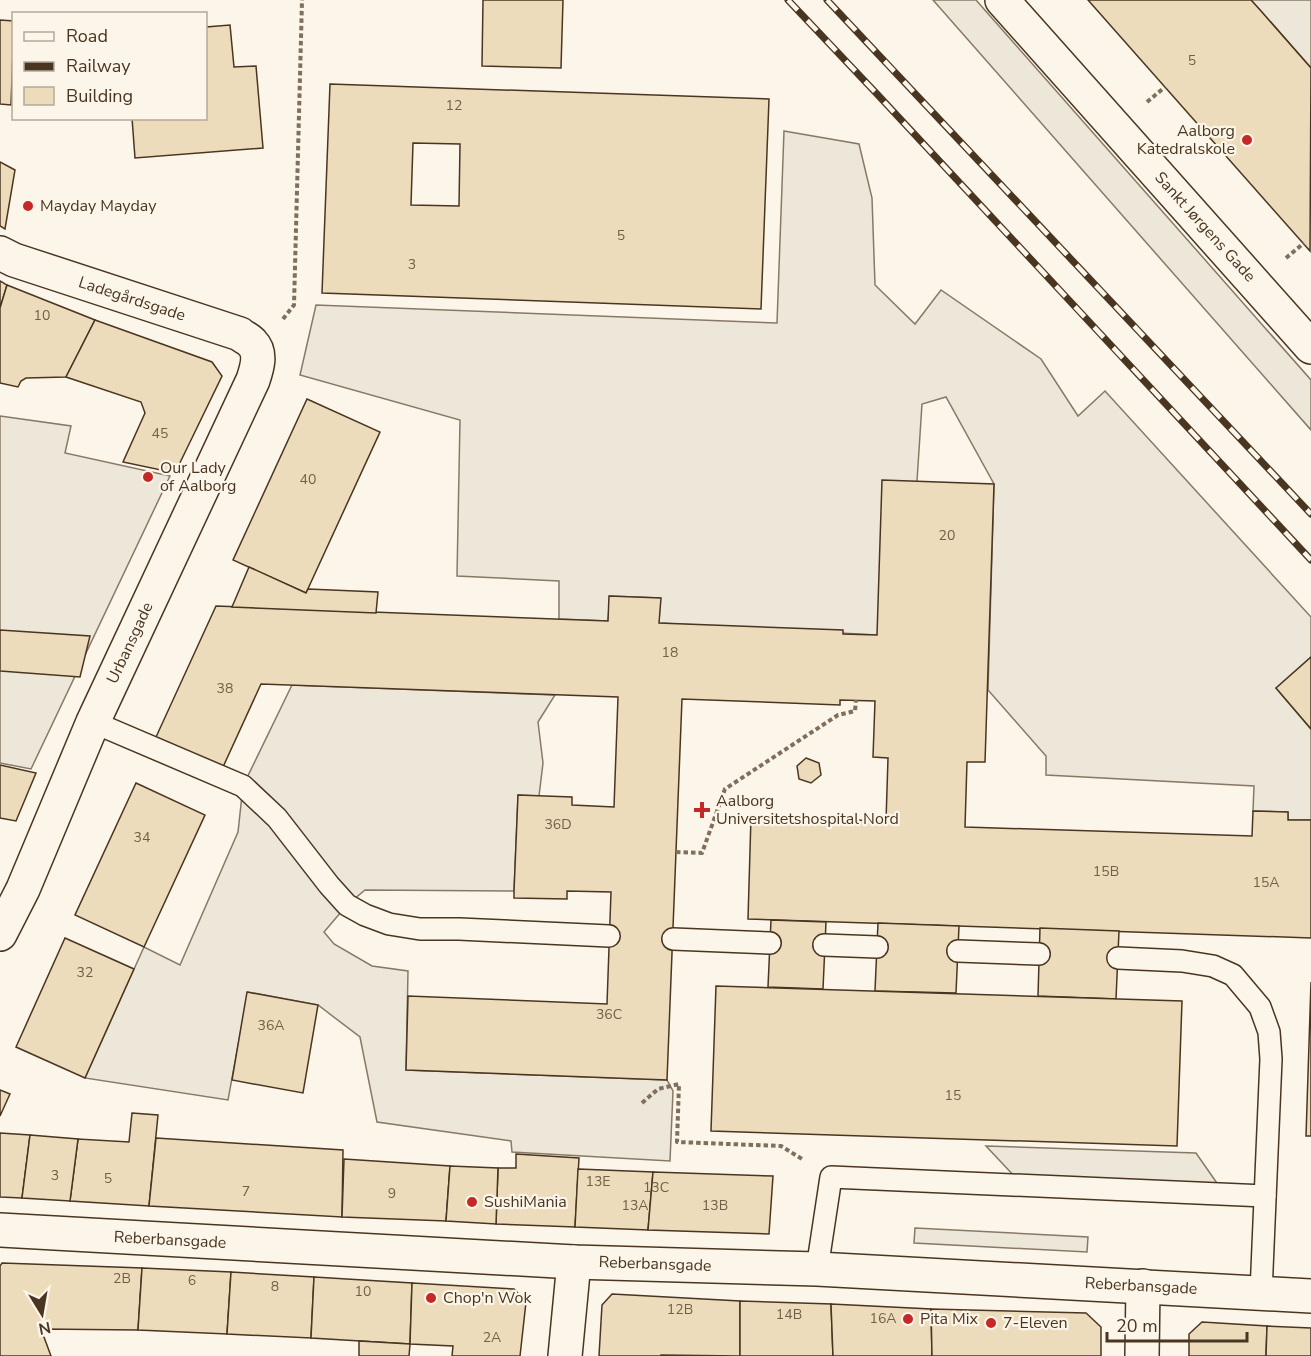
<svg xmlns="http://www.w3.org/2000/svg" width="1311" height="1356" font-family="'Nunito Sans',sans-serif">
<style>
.parking{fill:#ede7d9;stroke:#887966;stroke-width:1.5}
.building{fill:#ecdcbc;stroke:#4a3520;stroke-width:1.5;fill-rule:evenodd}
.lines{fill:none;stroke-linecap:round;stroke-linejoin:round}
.service-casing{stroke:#4a3520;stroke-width:24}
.minor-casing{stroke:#4a3520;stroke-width:36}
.path{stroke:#7f6f5c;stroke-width:4;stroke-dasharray:4.5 3;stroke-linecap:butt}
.service{stroke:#fbf6e9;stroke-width:21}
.minor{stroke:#fbf6e9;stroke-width:33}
.rail-casing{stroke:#4a3520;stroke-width:7}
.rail{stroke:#fbf6e9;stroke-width:4.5;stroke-dasharray:14;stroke-linecap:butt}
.poi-dot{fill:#c62828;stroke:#fbf6e9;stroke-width:2}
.labels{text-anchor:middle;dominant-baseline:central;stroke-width:4.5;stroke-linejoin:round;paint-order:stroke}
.number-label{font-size:14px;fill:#725f47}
.poi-label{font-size:16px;fill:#4a3520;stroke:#fbf6e9;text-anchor:start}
.street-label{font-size:16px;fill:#4a3520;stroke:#fbf6e9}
</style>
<rect width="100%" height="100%" fill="#fbf6e9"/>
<g class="parking">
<polygon points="933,0 976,0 1311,380 1311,430"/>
<polygon points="1251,0 1311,0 1311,68 1261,11"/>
<polygon points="784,131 859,144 872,198 875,285 915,324 941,290 1041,359 1078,416 1105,391 1311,617 1311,657 1276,688 1311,729 1311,820 1288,820 1288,812 1253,811 1254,786 1046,775 1046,756 988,690 994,484 946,397 922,404 917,481 877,635 659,623 660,598 610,596 608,621 559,619 559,581 457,576 460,420 300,375 316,305 777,323"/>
<polygon points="0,416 71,426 65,453 170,476 31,769 0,763"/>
<polygon points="292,685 555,695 538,722 543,763 539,796 518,795 514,891 365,890 347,905 324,932 334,944 372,966 408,971 406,1070 667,1080 673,1091 670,1161 512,1152 511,1141 377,1122 360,1037 318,1005 248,992 228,1100 85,1078 144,947 180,965 238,832 243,786"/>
<polygon points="986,1146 1196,1153 1219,1186 1017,1179"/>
<polygon points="915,1228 1088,1237 1087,1252 914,1243"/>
</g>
<g class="building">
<polygon points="483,0 563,0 561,68 482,66"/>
<polygon points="1088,0 1251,0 1261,11 1311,68 1310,251"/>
<polygon points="0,20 14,21 11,105 0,104"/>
<polygon points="230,25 234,67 256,66 263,148 135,158 132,118 206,118 206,27"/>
<path d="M330,84L769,99L761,309L322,293ZM413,143L460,144L459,206L411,205Z"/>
<polygon points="0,162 15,170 5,229 0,226"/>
<polygon points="0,281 7,285 0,308"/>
<polygon points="7,285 95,320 66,377 26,378 21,381 18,387 0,383 0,308"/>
<polygon points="95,320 212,362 222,376 175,473 123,462 145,413 141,402 66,377"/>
<polygon points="307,399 380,432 306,593 233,560"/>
<polygon points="882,480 994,484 985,762 967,762 965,827 1252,836 1253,811 1288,812 1288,820 1311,820 1311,938 748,919 751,817 886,821 888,758 873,757 875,701 840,700 840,705 682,699 667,1080 406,1070 408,996 607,1004 611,892 567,891 567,899 514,898 514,891 518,795 572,797 572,805 614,807 618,697 261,684 223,767 156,737 216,606 608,621 609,596 661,598 659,623 843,630 843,634 877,635"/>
<polygon points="249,567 306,593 308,589 378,592 376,613 232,607"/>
<polygon points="0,630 90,636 80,677 0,671"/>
<polygon points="1311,657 1311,729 1276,688"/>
<polygon points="806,758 819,763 821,775 811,783 799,779 797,766"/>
<polygon points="0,765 36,773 16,821 0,818"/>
<polygon points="136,783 205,815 144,947 75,915"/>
<polygon points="771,920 826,922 823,989 768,987"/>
<polygon points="878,923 959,926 956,993 875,991"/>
<polygon points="1040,928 1119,931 1116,999 1038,996"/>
<polygon points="65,938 134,969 85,1078 16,1047"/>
<polygon points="1311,982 1311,1136 1306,1136"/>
<polygon points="716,986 1182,1001 1177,1146 711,1131"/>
<polygon points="247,992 318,1005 303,1093 232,1080"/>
<polygon points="0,1090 10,1094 0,1116"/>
<polygon points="132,1113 158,1115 149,1206 70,1201 78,1139 129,1142"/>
<polygon points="0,1133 30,1135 22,1198 0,1197"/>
<polygon points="30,1135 78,1139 70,1201 22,1198"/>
<polygon points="156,1138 343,1150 342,1217 149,1206"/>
<polygon points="516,1154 579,1158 575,1227 496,1224 498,1168 516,1168"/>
<polygon points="344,1159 450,1166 446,1221 342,1217"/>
<polygon points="450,1166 498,1168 496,1224 446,1221"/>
<polygon points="578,1169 653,1172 648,1230 575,1227"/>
<polygon points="653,1172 773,1176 769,1234 648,1230"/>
<polygon points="2,1263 142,1268 138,1330 41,1329 51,1356 0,1356 0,1266"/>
<polygon points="142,1268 231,1272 227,1334 138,1330"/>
<polygon points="231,1272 314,1277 311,1338 227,1334"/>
<polygon points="314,1277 412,1283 410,1344 311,1338"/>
<polygon points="412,1283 514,1289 526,1302 520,1356 452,1356 453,1346 410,1344"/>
<polygon points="612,1294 740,1301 740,1356 661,1355 661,1356 599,1356 602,1305"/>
<polygon points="740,1301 831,1304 833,1356 740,1356"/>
<polygon points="831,1304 931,1309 932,1356 833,1356"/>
<polygon points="931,1309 1086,1313 1101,1327 1101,1356 932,1356"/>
<polygon points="1202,1322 1267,1326 1266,1356 1189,1356 1189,1334"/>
<polygon points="1267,1326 1311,1328 1311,1356 1266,1356"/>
<polygon points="359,1341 410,1344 409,1356 359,1356"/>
</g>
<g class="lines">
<g class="service-casing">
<g id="service">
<polyline points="93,722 243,786 277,818 329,885 347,905 365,915 389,924 420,929 459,929 609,936"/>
<polyline points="673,939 770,943"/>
<polyline points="824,945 877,947"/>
<polyline points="958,951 1039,954"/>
<polyline points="1118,958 1182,961 1213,966 1233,975 1260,1007 1269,1032 1271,1059 1261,1293"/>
<polyline points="817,1269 831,1177 1265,1196"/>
</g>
</g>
<g class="minor-casing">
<g id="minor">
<polyline points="1002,0 1311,347"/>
<path d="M0,253L14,260L240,334C243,337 249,339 252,343C262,353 257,368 253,380L93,722L23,889L0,934"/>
<polyline points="0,1230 574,1262 817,1269 1311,1296"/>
<polyline points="565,1356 574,1262"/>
<polyline points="1142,1356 1143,1286"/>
</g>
</g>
<g class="path">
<polyline points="1147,102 1165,87"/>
<polyline points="1286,258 1304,243"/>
<polyline points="283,319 294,305 302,0"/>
<polyline points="676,852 702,853 725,789 838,715 855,711 856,700"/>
<polyline points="642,1103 658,1089 679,1084 677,1142 781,1146 802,1159"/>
</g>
<use href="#service" class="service"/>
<use href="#minor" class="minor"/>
<g class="rail-casing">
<g id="rail">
<polyline points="788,0 877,94 1311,560"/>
<polyline points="827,0 1311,514"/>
</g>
</g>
<use href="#rail" class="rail"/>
</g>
<g class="poi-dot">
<circle cx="1247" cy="140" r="6"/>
<circle cx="28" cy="206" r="6"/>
<circle cx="148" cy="477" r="6"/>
<path d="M699 801h6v6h6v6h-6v6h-6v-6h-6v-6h6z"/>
<circle cx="472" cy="1202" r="6"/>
<circle cx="431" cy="1298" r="6"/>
<circle cx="908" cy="1319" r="6"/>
<circle cx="991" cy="1323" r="6"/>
</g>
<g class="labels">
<g class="number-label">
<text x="1192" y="60">5</text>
<text x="454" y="105">12</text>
<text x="621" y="235">5</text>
<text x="412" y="264">3</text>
<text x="42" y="315">10</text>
<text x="160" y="433">45</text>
<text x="308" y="479">40</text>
<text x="947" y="535">20</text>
<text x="670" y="652">18</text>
<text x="225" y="688">38</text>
<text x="558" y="824">36D</text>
<text x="142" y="837">34</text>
<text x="1106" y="871">15B</text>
<text x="1266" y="882">15A</text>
<text x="85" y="972">32</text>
<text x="609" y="1014">36C</text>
<text x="271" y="1025">36A</text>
<text x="953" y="1095">15</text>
<text x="55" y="1175">3</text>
<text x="108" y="1178">5</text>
<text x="598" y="1181">13E</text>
<text x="656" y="1187">13C</text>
<text x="246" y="1191">7</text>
<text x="392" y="1193">9</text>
<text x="635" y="1205">13A</text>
<text x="715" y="1205">13B</text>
<text x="122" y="1278">2B</text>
<text x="192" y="1280">6</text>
<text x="275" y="1286">8</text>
<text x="363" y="1291">10</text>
<text x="680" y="1309">12B</text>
<text x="789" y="1314">14B</text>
<text x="883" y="1318">16A</text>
<text x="492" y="1337">2A</text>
</g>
<g class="poi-label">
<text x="1235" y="131" text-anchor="end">Aalborg<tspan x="1235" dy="18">Katedralskole</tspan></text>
<text x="40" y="206">Mayday Mayday</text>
<text x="160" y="468">Our Lady<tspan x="160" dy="18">of Aalborg</tspan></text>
<text x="716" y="801">Aalborg<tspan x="716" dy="18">Universitetshospital Nord</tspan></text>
<text x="484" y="1202">SushiMania</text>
<text x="443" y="1298">Chop'n Wok</text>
<text x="920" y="1319">Pita Mix</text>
<text x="1003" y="1323">7-Eleven</text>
</g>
<g class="street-label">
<text transform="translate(1205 227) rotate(48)">Sankt Jørgens Gade</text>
<text transform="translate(132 299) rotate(18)">Ladegårdsgade</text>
<text transform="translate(130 643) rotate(-65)">Urbansgade</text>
<text transform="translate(170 1240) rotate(3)">Reberbansgade</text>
<text transform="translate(655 1264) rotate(2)">Reberbansgade</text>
<text transform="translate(1141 1286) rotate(3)">Reberbansgade</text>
</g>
</g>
<rect x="12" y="12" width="195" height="108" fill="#fbf6e9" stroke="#b4a999" stroke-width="1.5"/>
<rect x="24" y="32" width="30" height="9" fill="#fbf6e9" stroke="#b4a999" stroke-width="1.5"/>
<text x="66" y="42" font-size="18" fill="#4a3520">Road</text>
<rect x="24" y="62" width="30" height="9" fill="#4a3520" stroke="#b4a999" stroke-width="1.5"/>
<text x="66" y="72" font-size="18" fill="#4a3520">Railway</text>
<rect x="24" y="87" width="30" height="18" fill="#ecdcbc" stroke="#b4a999" stroke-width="1.5"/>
<text x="66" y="102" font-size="18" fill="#4a3520">Building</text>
<g transform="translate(42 1314) rotate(169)" stroke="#fbf6e9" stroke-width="4.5" paint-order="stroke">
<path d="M0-4.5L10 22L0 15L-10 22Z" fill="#4a3520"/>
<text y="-9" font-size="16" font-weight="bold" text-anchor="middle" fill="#4a3520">N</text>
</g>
<path d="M1107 1332v9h140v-9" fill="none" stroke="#4a3520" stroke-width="3"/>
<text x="1116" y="1332" font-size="18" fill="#4a3520" stroke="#fbf6e9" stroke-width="4.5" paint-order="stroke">20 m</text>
</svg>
